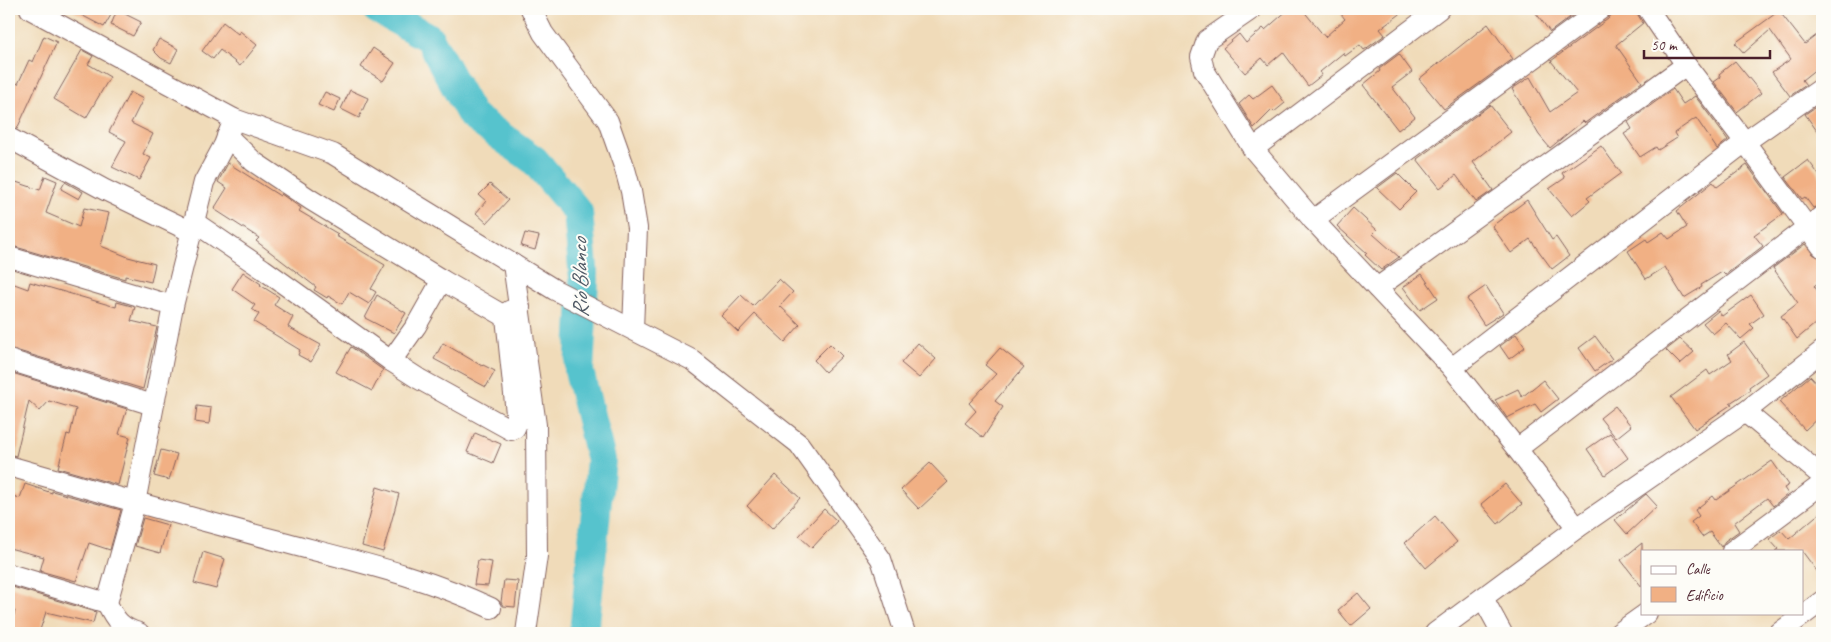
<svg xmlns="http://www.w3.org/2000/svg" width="1831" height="642" font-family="Caveat,sans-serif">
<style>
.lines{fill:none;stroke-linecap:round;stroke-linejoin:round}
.canal{stroke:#56c3cd;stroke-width:18}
.river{stroke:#56c3cd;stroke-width:30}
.building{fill:#f1b084}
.minor-casing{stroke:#84615d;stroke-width:22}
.minor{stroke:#fff;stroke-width:20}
.labels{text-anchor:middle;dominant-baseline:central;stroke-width:4;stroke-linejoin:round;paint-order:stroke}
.water-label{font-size:22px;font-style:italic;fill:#4e5864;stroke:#fdfcf7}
</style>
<rect width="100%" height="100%" fill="#fdfcf7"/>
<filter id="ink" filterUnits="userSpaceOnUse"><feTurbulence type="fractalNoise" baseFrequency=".02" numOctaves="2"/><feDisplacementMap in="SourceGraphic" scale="10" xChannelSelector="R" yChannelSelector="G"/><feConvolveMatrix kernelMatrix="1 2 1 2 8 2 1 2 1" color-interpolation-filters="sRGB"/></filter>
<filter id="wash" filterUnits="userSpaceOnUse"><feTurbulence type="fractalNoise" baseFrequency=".0096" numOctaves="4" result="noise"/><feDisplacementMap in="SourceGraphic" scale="20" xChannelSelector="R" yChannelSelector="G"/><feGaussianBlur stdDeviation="1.12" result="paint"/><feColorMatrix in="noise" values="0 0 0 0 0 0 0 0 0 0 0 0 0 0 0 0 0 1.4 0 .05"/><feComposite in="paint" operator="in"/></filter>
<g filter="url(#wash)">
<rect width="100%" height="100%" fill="#f0dbb9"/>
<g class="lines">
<polyline class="canal" points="583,633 585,632"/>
<polyline class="river" points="377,9 429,38 472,116 534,160 578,212 584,279 579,371 601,460 584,633"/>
</g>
<g id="blocks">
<g class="building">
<polygon points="70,9 98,9 111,15 104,27"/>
<polygon points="1289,9 1302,9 1325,37 1345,19 1337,9 1407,9 1380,29 1385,35 1364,50 1360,45 1345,56 1343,53 1320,72 1322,75 1308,86 1283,52 1268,65 1262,58 1245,73 1223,48 1239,34 1246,43 1263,28 1265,30"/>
<polygon points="1533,9 1581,9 1550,32"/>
<polygon points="1613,9 1636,9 1638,15 1643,23 1616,45 1642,82 1585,123 1583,121 1550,148 1539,135 1512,89 1530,77 1550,112 1577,93 1551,61 1608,19 1612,14"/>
<polygon points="117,10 141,22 133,36 111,25"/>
<polygon points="1779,11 1805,44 1822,31 1822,64 1802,80 1806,85 1790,96 1772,72 1791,59 1770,30 1744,53 1735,43"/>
<polygon points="223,22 238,34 240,31 257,45 240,66 220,50 213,59 202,51"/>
<polygon points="1488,24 1513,59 1444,109 1419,79"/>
<polygon points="44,36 57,42 17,129 9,126 9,78 18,84 29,60 33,62"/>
<polygon points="159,39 178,49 171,63 161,58 153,50"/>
<polygon points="373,48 395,63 383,81 361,67"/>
<polygon points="82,50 93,56 88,64 110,77 86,118 54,99"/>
<polygon points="1399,54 1412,72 1392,87 1415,117 1398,130 1363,85 1380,71 1379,69"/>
<polygon points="1735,61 1761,93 1737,112 1714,82 1721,77 1719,74"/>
<polygon points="1272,85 1285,103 1274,112 1272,110 1254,128 1239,104 1249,95 1253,99"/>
<polygon points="1673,89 1683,104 1695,96 1728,140 1717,149 1696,118 1674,133 1677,138 1658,150 1656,147 1640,157 1624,134 1632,129 1628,122"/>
<polygon points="350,90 368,98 359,118 341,109"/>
<polygon points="130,92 143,99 131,123 153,134 143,154 151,158 139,180 112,167 126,141 109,132"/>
<polygon points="325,92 340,99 334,112 318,105"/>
<polygon points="1820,104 1822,106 1822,138 1805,114"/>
<polygon points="1490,105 1511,132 1473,162 1493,190 1476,202 1456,175 1440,188 1417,159"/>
<polygon points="1601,146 1621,173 1587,198 1590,201 1572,216 1549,189 1565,178 1562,173"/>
<polygon points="1808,160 1822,179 1822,204 1813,208 1805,197 1802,199 1785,177"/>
<polygon points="228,163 280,196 281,194 301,208 299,211 338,234 336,236 385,265 371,289 376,292 369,304 349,292 342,304 328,296 327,298 314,290 316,287 256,241 259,238 214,209 227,188 218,182"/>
<polygon points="1747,165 1783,214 1754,235 1763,246 1725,275 1722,272 1701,285 1702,287 1684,298 1665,267 1646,279 1628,251 1646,239 1648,242 1663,232 1669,239 1687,227 1677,211 1713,182 1717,187"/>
<polygon points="1397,173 1416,192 1399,209 1377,188"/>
<polygon points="45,176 57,181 46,213 79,227 84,208 109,213 101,246 128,257 155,264 151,282 125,276 125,279 9,245 9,203 16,182 40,190"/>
<polygon points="65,182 83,192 79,199 61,189"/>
<polygon points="490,184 508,200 487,223 476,213 486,201 479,195"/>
<polygon points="1527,200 1552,240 1556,237 1569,256 1552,269 1530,239 1511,253 1492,226"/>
<polygon points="1353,208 1377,230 1373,234 1399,257 1381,270 1365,255 1367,253 1337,226"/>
<polygon points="525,233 539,236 535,250 521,246"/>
<polygon points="1805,244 1813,254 1822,259 1822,279 1814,286 1822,297 1822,318 1797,339 1781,316 1798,303 1773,268"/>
<polygon points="243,272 261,284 260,285 279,297 274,305 293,317 288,327 321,345 311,362 298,355 300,350 254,322 259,314 252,309 255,305 232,289"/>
<polygon points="1422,274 1438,298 1420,310 1403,287"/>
<polygon points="779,279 793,292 780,306 800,325 785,342 755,314 738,332 721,316 741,295 753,306"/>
<polygon points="9,282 28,289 30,282 116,307 117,302 135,307 131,321 157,327 143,389 9,348 9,315 14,297 9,296"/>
<polygon points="1486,286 1503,313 1484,325 1467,299"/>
<polygon points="377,295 406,313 394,333 365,318"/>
<polygon points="1751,295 1764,314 1750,324 1754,328 1741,339 1726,323 1713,334 1703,323 1718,311 1722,316"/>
<polygon points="1516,334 1525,347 1509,359 1500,346"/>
<polygon points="1595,336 1612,359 1595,371 1579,348"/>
<polygon points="1680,339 1694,352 1680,364 1666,350"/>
<polygon points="1744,342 1767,374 1749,387 1750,390 1730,403 1732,404 1695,429 1671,397 1707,370 1710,375 1732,360 1728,354"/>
<polygon points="443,343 482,366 483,365 495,371 486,387 434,359"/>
<polygon points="918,343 936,359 919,378 901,363"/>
<polygon points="830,344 842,356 825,372 814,360"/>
<polygon points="351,347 383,370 372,391 336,372"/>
<polygon points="1000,348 1024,367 995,401 1003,407 983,438 965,423 976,411 969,403 996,374 985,365"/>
<polygon points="9,372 127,409 119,434 130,437 118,485 58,468 67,434 70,435 76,409 49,401 40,411 29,401 16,456 9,454 9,423 13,409 9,407"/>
<polygon points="1810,376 1822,389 1822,414 1805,430 1779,402"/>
<polygon points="1543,380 1558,399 1541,412 1535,404 1507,418 1495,400 1518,389 1522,397"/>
<polygon points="197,406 211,408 209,424 195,422"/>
<polygon points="1615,406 1631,426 1616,438 1600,418"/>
<polygon points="475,433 501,444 493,463 467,452"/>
<polygon points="1610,433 1628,458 1605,475 1587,449"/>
<polygon points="161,450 177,454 169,480 154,476"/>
<polygon points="1772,461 1789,485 1784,488 1788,494 1773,506 1767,498 1734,523 1739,531 1725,541 1721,547 1710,532 1702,537 1691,522 1699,516 1695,510 1713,496 1716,500"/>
<polygon points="930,463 948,482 919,509 901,490"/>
<polygon points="775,475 800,498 772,529 747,506"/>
<polygon points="25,484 52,493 52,491 121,510 110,550 89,543 76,581 40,571 44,557 9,548 9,495 20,498"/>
<polygon points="1505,484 1522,504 1498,524 1481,504"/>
<polygon points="377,487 399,494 383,552 362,546"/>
<polygon points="1646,494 1657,506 1627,534 1615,520"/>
<polygon points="824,509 837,521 812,548 799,536"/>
<polygon points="1822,511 1822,578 1802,551 1775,551 1778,549 1769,539 1781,530 1789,539"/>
<polygon points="1435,516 1457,542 1426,568 1405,543"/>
<polygon points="143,518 168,525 160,553 135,546"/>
<polygon points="1642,543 1642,587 1621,560"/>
<polygon points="203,552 225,559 216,589 194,583"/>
<polygon points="478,560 492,562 488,586 474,585"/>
<polygon points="504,580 518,581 515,607 503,606 501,602"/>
<polygon points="9,586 96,612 93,623 46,612 39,633 9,633 15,611 9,609"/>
<polygon points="1358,593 1371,609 1351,626 1338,610"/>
</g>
</g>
</g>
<g filter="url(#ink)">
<use href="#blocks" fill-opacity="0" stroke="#84615d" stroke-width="1"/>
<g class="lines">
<g class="minor-casing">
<g id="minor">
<polyline points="30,9 234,119 333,154 555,290 692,360 799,444 881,559 905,633"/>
<polyline points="531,9 543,33 608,121 625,169 631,191 637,228 633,329"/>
<polyline points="1252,9 1207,40 1201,57 1204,70 1253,149 1313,220 1452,368 1517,449 1577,528"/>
<polyline points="1648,9 1686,65 1745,142 1822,247"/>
<polyline points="227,136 254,162 311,200 442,280 416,326 391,361"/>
<polyline points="9,138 105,190 192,232"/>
<polyline points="1253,149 1439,9"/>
<polyline points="1313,220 1601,9"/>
<polyline points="194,222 263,269 391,361 419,379 511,430 515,428 517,423 506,317 509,311 520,307"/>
<polyline points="9,257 173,306"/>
<polyline points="513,264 536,425 537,556 526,633"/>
<polyline points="442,280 506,317"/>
<polyline points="1377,288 1686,65"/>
<polyline points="9,360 153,405"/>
<polyline points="1452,368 1745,142 1822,88"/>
<polyline points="1745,412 1822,476"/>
<polyline points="1517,449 1822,216"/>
<path d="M9,466C98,492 188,517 279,541C350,560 424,576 491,608"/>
<polyline points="1732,551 1822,484"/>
<polyline points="9,574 107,603"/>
<polyline points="1483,598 1502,633"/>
<path d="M139,633C121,628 115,620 107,603L135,503L173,306L204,182L224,145L234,119"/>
<polyline points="1435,633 1577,528 1745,412 1822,351"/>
<polyline points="1619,633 1647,613"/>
<polyline points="1779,633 1822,601"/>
</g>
</g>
<use href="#minor" class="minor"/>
</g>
</g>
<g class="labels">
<g class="water-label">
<text transform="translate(580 278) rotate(-91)">Río Blanco</text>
</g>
</g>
<rect width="1831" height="642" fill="none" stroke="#fdfcf7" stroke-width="30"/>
<rect x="1641" y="550" width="162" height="65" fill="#fdfcf7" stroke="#b5a4a5"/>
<rect x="1651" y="566" width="25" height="8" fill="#ffffff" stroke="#b5a4a5"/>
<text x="1686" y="574" font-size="15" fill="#4a1f2b">Calle</text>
<rect x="1651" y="587" width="25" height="15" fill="#f1b084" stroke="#b5a4a5"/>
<text x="1686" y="600" font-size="15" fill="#4a1f2b">Edificio</text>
<path d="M1644 50v8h126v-8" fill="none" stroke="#4a1f2b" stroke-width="2.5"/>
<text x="1651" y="50" font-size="15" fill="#4a1f2b" stroke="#fdfcf7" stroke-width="4" paint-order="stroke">50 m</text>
</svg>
